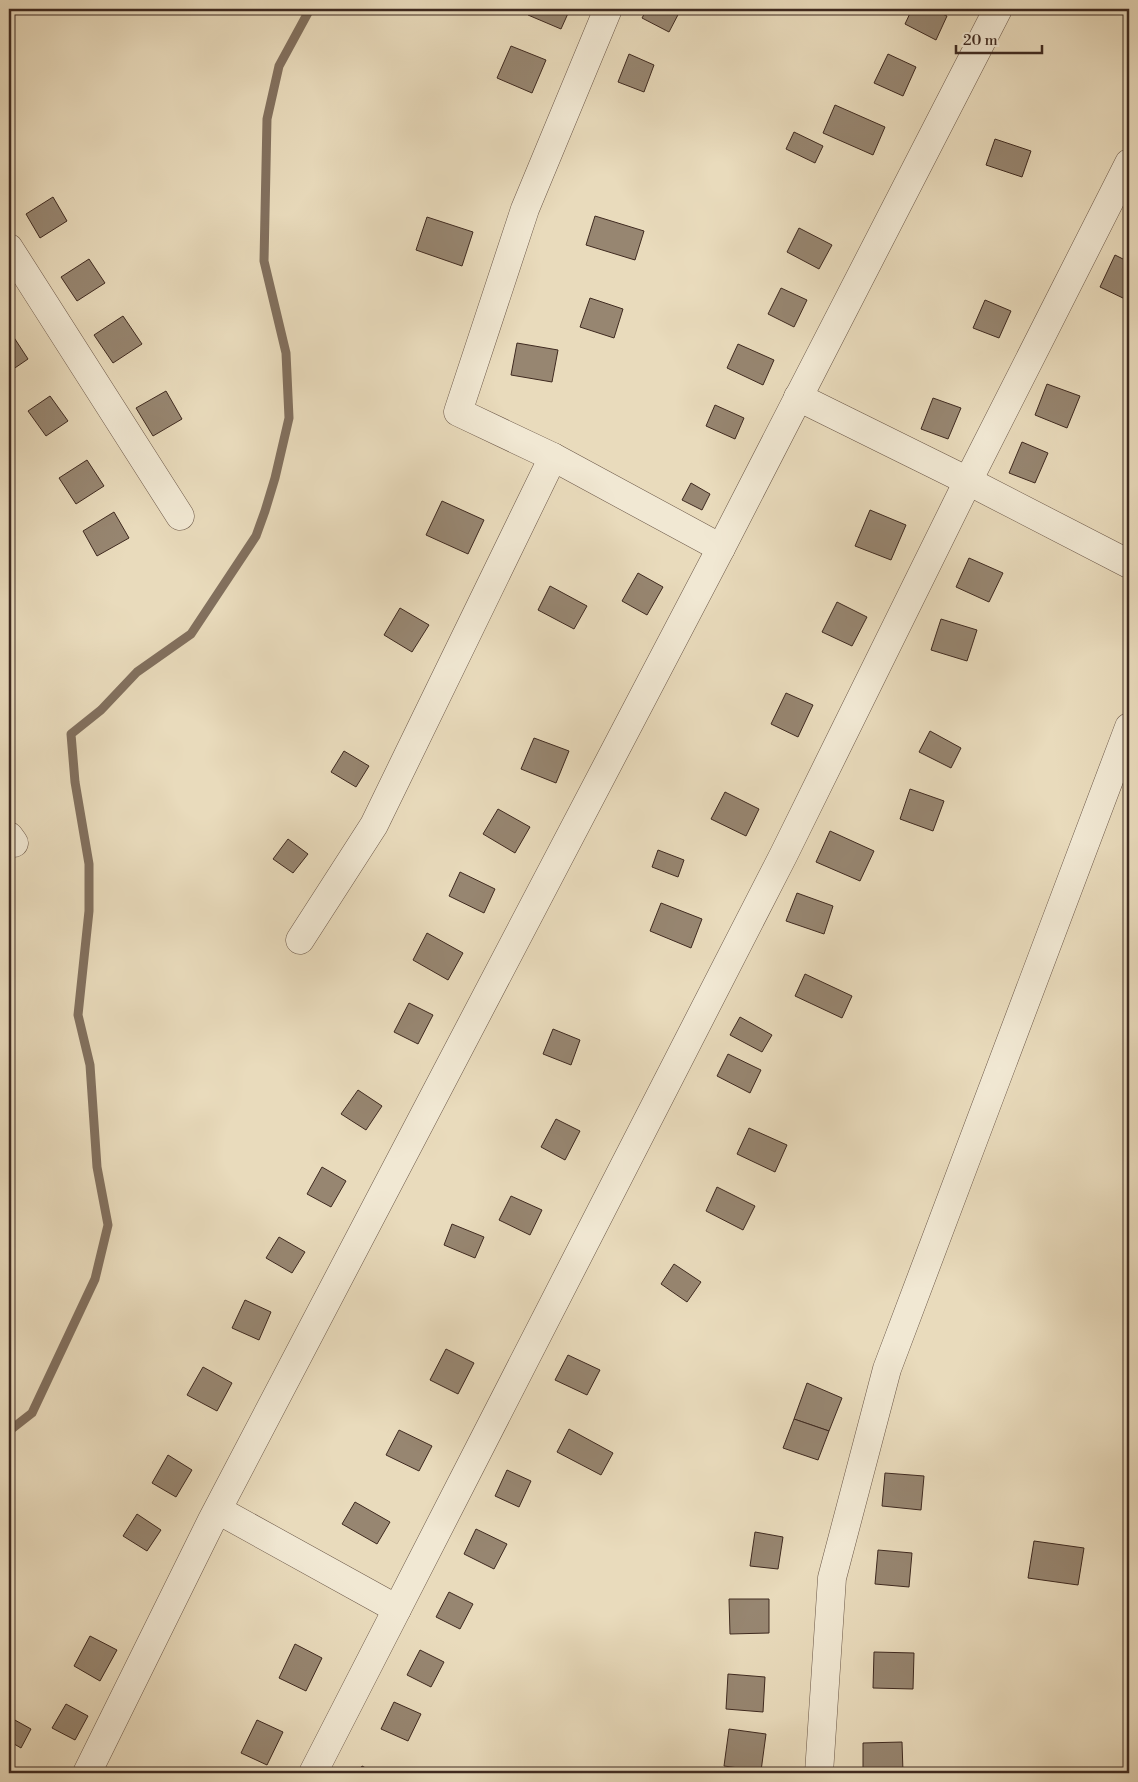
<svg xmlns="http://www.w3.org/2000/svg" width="1138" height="1782" font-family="'Libre Bodoni',serif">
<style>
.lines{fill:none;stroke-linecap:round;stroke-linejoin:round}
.stream{stroke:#82705e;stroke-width:9}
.building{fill:#978671;stroke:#3f2a20}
.minor-casing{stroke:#6a5647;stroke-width:29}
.minor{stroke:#f1e8d3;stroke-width:28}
</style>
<rect width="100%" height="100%" fill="#e9dbbc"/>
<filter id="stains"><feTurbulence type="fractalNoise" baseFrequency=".004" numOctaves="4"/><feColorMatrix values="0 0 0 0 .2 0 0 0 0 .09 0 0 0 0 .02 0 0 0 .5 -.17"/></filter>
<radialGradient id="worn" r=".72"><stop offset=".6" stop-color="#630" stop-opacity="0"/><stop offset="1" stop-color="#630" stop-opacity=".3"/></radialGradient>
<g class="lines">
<polyline class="stream" points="9,1431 32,1413 95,1279 108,1225 97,1167 90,1065 78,1015 89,911 89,864 75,782 71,734 101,710 137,672 191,634 256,536 265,511 275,478 289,418 286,353 264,261 267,119 279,66 310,9"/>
</g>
<g class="building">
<polygon points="531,9 570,9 561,29 528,15"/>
<polygon points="647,9 681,9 669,32 642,18"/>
<polygon points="912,9 931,9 947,16 936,40 905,24"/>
<polygon points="511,46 546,60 532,93 497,78"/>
<polygon points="629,54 654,65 644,92 618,82"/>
<polygon points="888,54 916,67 903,96 874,83"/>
<polygon points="835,105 885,127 873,155 823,133"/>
<polygon points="9,132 14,141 9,144"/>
<polygon points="794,132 823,146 815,163 786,149"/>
<polygon points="995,139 1031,151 1022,177 986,165"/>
<polygon points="53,197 67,221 40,238 26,214"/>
<polygon points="595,216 644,231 635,260 586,245"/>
<polygon points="427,217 473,232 462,266 416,250"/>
<polygon points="799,228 832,245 819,269 787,252"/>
<polygon points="1115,255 1129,262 1129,290 1125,299 1100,287"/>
<polygon points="89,259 105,283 77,301 61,277"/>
<polygon points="781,288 807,300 794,327 768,314"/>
<polygon points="590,298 623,309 614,338 580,327"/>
<polygon points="985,300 1011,311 999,338 973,328"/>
<polygon points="123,316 142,344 113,363 94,335"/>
<polygon points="13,336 28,359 9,372 9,339"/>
<polygon points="517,343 558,350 552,382 511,375"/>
<polygon points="738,344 774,360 763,385 727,368"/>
<polygon points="1047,384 1080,396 1067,428 1035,415"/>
<polygon points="166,391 182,419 153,436 136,408"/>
<polygon points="50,396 68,421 46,436 28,411"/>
<polygon points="933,398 961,408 948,439 921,429"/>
<polygon points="715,405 744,418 735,439 706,426"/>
<polygon points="1022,442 1048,453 1035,483 1009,473"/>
<polygon points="87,460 104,486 76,504 59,478"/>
<polygon points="691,483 710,494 702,510 682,500"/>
<polygon points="442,501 484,520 468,554 426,535"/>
<polygon points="870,510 906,525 891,560 855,546"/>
<polygon points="114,512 129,538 97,556 83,531"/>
<polygon points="969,558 1003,573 989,602 956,587"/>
<polygon points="638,573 663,587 647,615 622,601"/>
<polygon points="550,586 587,606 574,629 538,610"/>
<polygon points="837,602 867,617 852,646 822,632"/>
<polygon points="400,608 429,625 412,652 384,635"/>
<polygon points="941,619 977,630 967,661 931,650"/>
<polygon points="786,693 813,705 798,737 771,724"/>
<polygon points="930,731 961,748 951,768 919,752"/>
<polygon points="534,738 569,751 556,783 521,769"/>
<polygon points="344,751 369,766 356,787 331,772"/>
<polygon points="910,789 944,801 933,831 900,819"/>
<polygon points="725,792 759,809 746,836 711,819"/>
<polygon points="498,809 530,827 515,853 483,834"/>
<polygon points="830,831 874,851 860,881 816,862"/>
<polygon points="288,839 308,854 293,873 273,859"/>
<polygon points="658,850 684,860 678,877 652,867"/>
<polygon points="460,872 495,889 484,913 449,896"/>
<polygon points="797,893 833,906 824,934 786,921"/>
<polygon points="661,903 702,919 691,948 650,931"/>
<polygon points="427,933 463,953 448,980 413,960"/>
<polygon points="805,974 852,996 842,1018 795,996"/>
<polygon points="409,1003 433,1015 418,1044 394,1032"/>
<polygon points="740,1017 772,1035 762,1052 730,1035"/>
<polygon points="553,1029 580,1040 571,1065 543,1054"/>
<polygon points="728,1054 761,1070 750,1093 717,1076"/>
<polygon points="358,1090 382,1106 366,1130 341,1114"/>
<polygon points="556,1119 580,1131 565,1160 541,1147"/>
<polygon points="749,1128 787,1145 775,1172 737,1154"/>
<polygon points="322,1167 346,1181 331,1207 307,1194"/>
<polygon points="717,1187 755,1206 743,1230 706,1211"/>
<polygon points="511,1196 542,1210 530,1235 499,1220"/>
<polygon points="452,1224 484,1237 475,1258 444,1245"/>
<polygon points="279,1237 305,1252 292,1273 266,1258"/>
<polygon points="674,1264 701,1282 687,1302 661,1284"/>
<polygon points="245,1300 271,1312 259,1340 232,1328"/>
<polygon points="446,1349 474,1363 458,1394 430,1380"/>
<polygon points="568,1355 600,1370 587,1395 555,1380"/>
<polygon points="203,1367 232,1383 217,1411 187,1395"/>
<polygon points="807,1383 842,1398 829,1431 794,1419"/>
<polygon points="794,1419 829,1431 818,1460 783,1448"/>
<polygon points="569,1429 613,1453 601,1475 557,1452"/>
<polygon points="399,1430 432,1446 419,1471 386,1455"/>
<polygon points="168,1455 192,1470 176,1497 152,1483"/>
<polygon points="507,1470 531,1481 519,1507 495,1496"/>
<polygon points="885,1473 924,1476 921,1510 882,1506"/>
<polygon points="355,1502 390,1522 377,1544 342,1524"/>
<polygon points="137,1514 161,1530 147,1551 123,1536"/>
<polygon points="476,1529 507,1544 494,1569 464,1554"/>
<polygon points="755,1532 783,1537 778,1569 750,1566"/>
<polygon points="1034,1541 1084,1548 1078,1585 1028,1578"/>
<polygon points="878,1550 912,1553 909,1587 875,1584"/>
<polygon points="449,1592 473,1604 460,1629 436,1617"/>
<polygon points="729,1599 769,1599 769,1633 730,1634"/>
<polygon points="90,1636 117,1650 100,1681 74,1666"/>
<polygon points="295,1644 322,1658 306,1691 279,1678"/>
<polygon points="420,1650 444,1662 431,1687 407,1675"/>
<polygon points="874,1652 914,1653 913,1689 873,1688"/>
<polygon points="728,1674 765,1677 763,1712 726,1709"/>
<polygon points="394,1702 421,1714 408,1741 381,1729"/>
<polygon points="66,1704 88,1716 75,1740 52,1728"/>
<polygon points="13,1719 31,1729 21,1748 9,1741 9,1727"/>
<polygon points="257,1720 283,1732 267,1765 241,1753"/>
<polygon points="729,1729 766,1734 761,1771 724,1766"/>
<polygon points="902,1742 903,1772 863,1772 863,1743"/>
<polygon points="362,1766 375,1773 358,1773"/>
</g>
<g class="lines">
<g class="minor-casing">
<g id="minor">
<polyline points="608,9 525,209 458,412 553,457 721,548"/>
<polyline points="9,248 180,516"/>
<polyline points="798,397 968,481 1129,564"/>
<polyline points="9,836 14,843"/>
<polyline points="300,940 374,825 553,457"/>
<polyline points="218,1510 397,1609"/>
<polyline points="87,1773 212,1520 721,548 998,9"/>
<polyline points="313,1773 784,854 968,481 1129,163"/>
<polyline points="819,1773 832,1578 887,1369 1129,727"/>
</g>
</g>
<use href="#minor" class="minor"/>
</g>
<rect width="1138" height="1782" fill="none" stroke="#e9dbbc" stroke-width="30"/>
<rect x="10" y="10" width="1118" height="1762" fill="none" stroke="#3f2a20" stroke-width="2.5"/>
<rect x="15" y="15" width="1108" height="1752" fill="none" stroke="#3f2a20"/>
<path d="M956 45v8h86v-8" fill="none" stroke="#3f2a20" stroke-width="2.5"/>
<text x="963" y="45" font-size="15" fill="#3f2a20" stroke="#f1e8d3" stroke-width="4" paint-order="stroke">20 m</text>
<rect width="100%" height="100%" filter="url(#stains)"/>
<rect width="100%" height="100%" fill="url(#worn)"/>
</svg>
